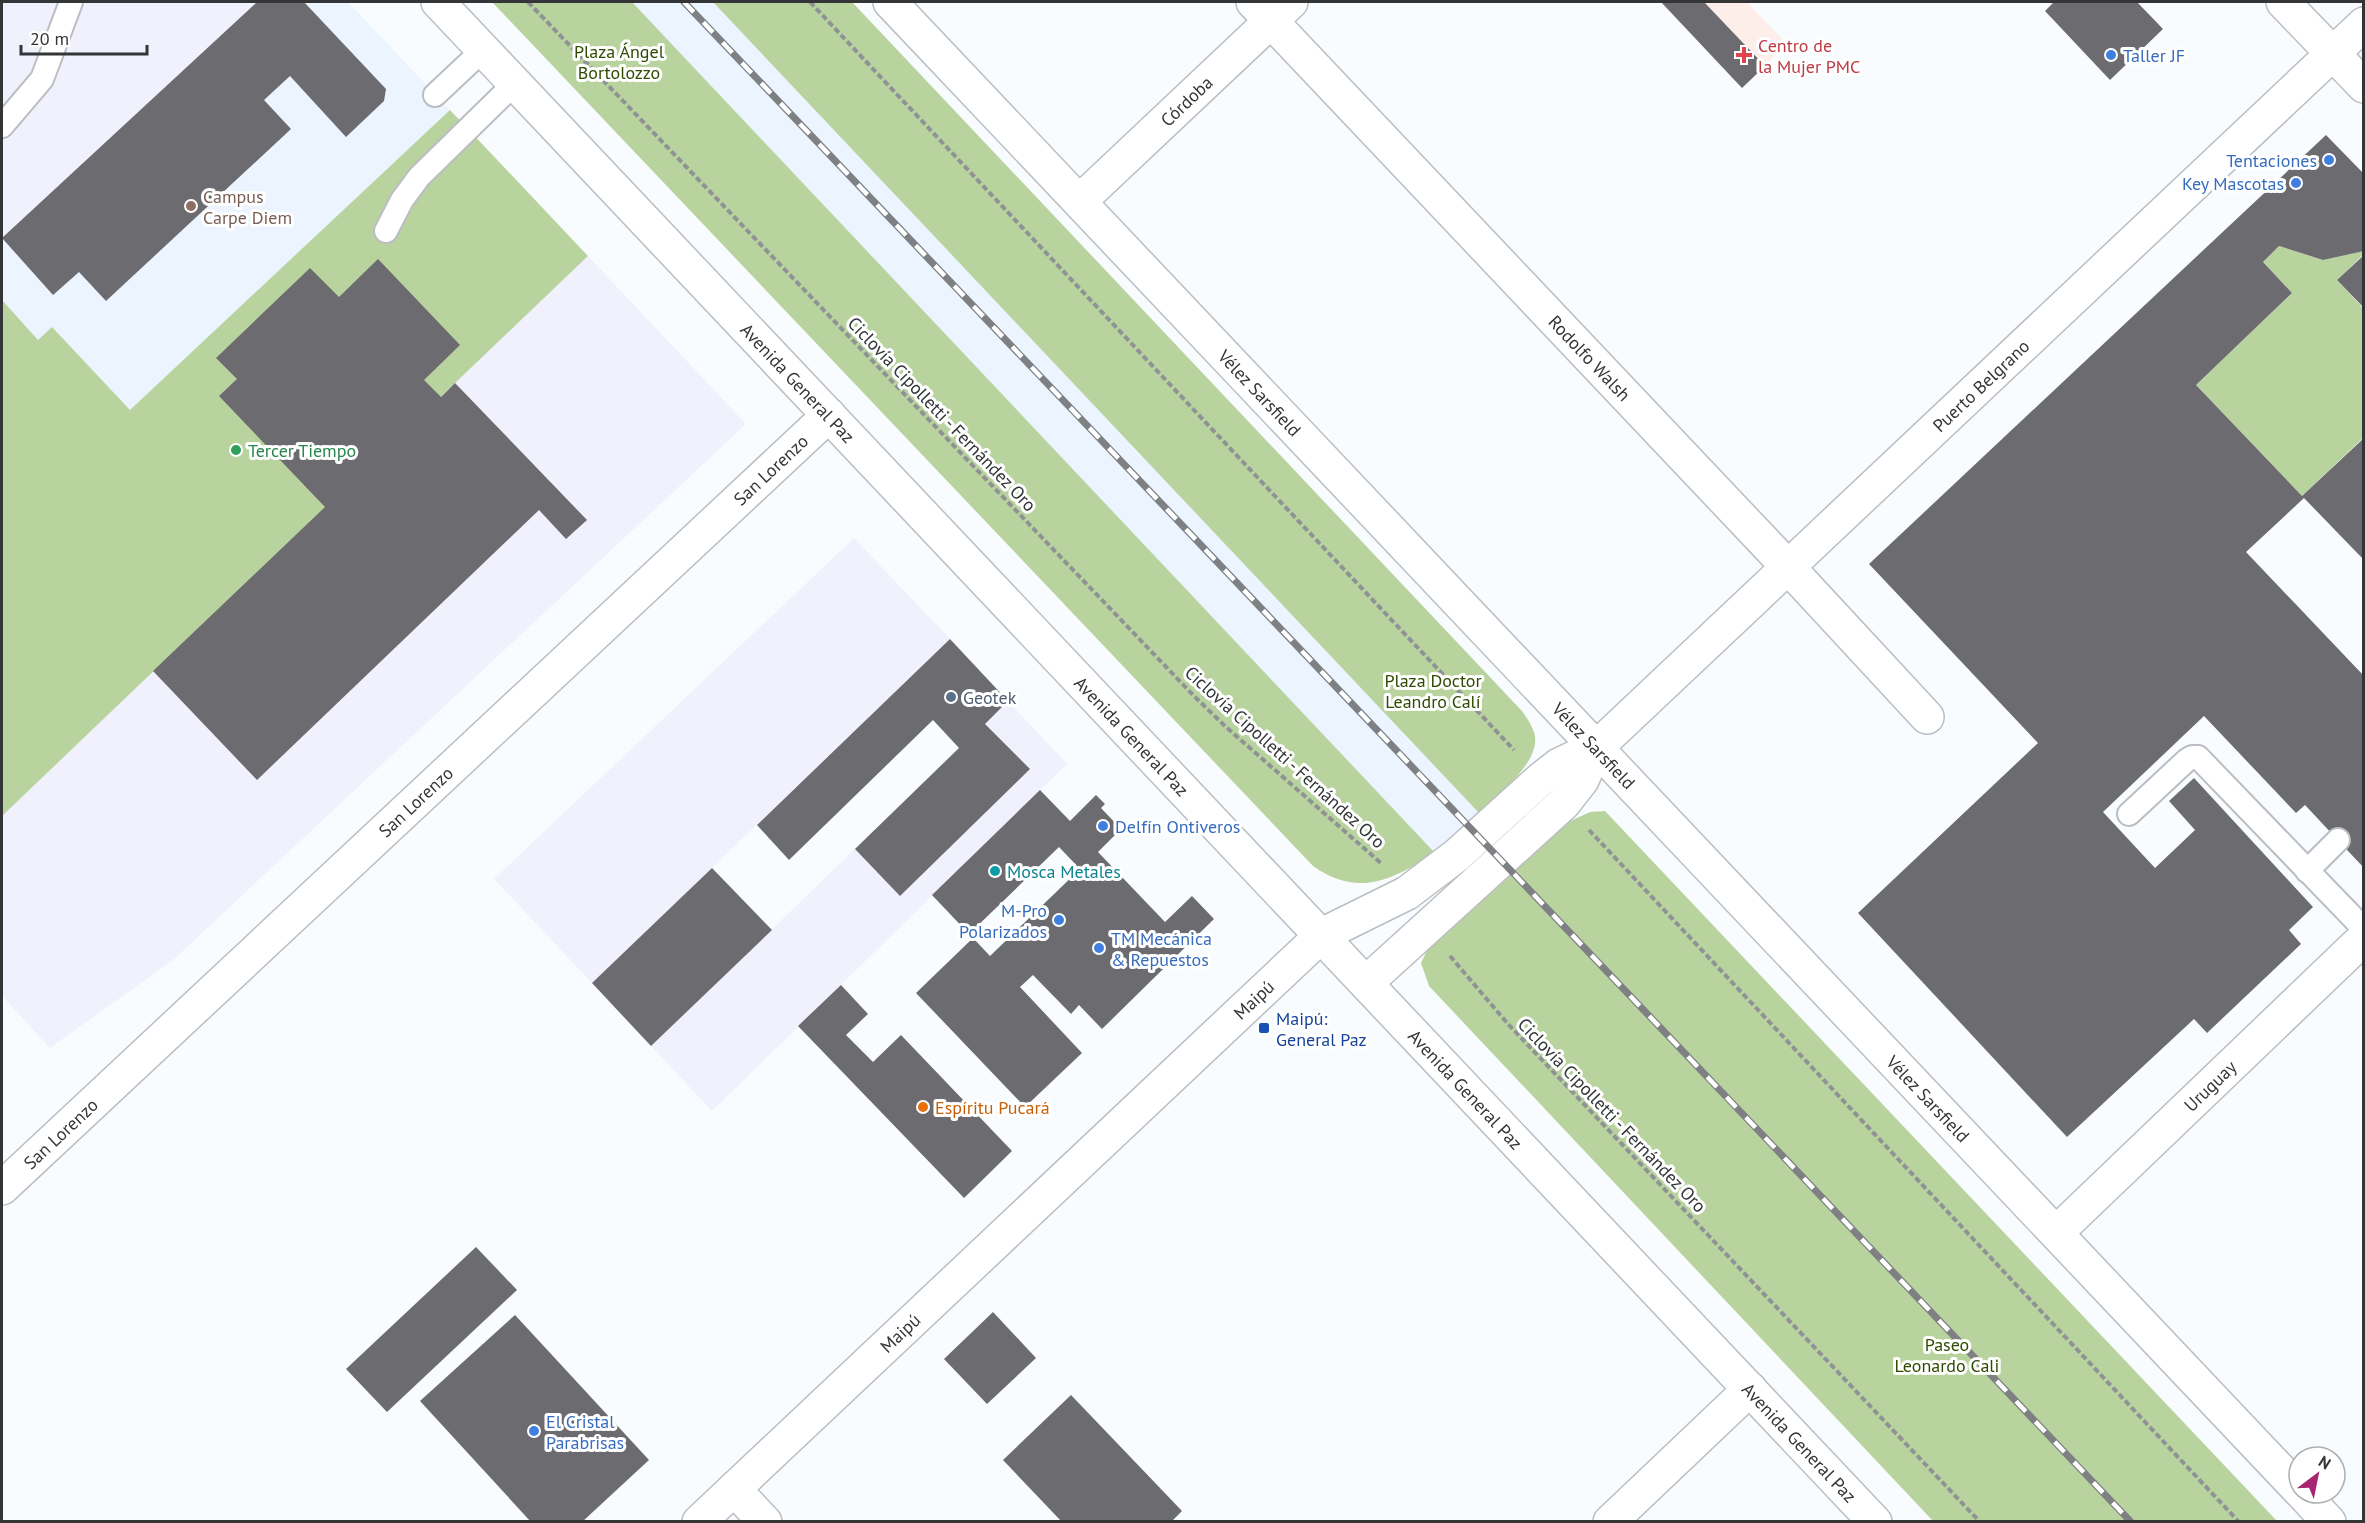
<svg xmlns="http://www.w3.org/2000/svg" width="2365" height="1523" font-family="'PT Sans',sans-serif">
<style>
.built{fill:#ebf4ff}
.industrial{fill:#f1f0fd}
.medical{fill:#fdeeea}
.green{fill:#b8d39d}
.building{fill:#6c6b6f}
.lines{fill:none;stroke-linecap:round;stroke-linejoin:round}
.lane-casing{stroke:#babec2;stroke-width:26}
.street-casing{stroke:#babec2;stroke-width:36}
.secondary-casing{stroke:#babec2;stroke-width:36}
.primary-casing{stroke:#babec2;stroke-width:36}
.path{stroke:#909395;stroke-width:4;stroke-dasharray:6 3;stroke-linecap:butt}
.lane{stroke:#fff;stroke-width:22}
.street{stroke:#fff;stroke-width:33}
.secondary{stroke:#fff;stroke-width:33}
.primary{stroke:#fff;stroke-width:33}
.rail-casing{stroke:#7e8083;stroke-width:7}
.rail{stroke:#fff;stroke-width:4.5;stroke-dasharray:14;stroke-linecap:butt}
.health-dot{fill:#e0444e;stroke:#fff;stroke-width:2}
.shop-dot{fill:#3f7fe0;stroke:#fff;stroke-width:2}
.education-dot{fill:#8d6e63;stroke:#fff;stroke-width:2}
.leisure-dot{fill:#2e9e5b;stroke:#fff;stroke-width:2}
.service-dot{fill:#5c6f8a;stroke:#fff;stroke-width:2}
.culture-dot{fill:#0f9aa8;stroke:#fff;stroke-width:2}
.transit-dot{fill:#1a4fb4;stroke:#fff;stroke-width:2}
.food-dot{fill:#e8710a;stroke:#fff;stroke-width:2}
.labels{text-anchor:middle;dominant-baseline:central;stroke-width:6;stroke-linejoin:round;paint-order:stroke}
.health-label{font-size:18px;fill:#be3a42;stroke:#fff;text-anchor:start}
.park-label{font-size:18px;fill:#2f4a00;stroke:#fff}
.shop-label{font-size:18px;fill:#366cbe;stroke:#fff;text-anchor:start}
.street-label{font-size:18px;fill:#333537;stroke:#fff}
.education-label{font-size:18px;fill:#785e54;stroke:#fff;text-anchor:start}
.leisure-label{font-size:18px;fill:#27864d;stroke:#fff;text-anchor:start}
.service-label{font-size:18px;fill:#4e5e75;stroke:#fff;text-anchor:start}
.culture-label{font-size:18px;fill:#0d838f;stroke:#fff;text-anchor:start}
.transit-label{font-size:18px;fill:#164399;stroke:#fff;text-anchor:start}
.food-label{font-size:18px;fill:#c56008;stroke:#fff;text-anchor:start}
</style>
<rect width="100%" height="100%" fill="#f9fcff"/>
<g class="built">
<polygon points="257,2 348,2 450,110 130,410 52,327 38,340 2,300 2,238"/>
<polygon points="632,2 713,2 1479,813 1435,853"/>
</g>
<g class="industrial">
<polygon points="2,2 257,2 2,238"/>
<polygon points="588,256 746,424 172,961 50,1048 2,996 2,816"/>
<polygon points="854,538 950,639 592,983 494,879"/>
<polygon points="1008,701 1067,764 712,1111 651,1046"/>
</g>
<polygon class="medical" points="1661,2 1747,2 1787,44 1742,88"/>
<g class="green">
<path d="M492,2H632L1435,853C1392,880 1358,898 1313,866Z"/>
<path d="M713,2H852L1522,711C1527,718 1533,727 1535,736C1539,764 1497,795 1479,813Z"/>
<polygon points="450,110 588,256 2,816 2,300 38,340 52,327 130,410"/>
<polygon points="2279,246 2323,260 2363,251 2363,255 2337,280 2363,308 2363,438 2302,496 2196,385 2292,293 2263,262"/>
<polygon points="1605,811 2277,1521 1933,1521 1429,986 1421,963 1430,944 1566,823 1590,812"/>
</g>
<g class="building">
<polygon points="257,2 304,2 386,89 384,101 346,137 290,76 264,100 291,129 106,301 79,272 53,295 2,238"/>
<polygon points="1661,2 1704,2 1765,66 1742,88"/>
<polygon points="2054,2 2137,2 2163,29 2110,80 2045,11"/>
<polygon points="2326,135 2364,174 2364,251 2323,260 2279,246 2263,262 2292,293 2196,385 2302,496 2364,438 2364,560 2304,498 2246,552 2364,676 2364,868 2305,805 2296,813 2204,716 2103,812 2155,868 2195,830 2169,801 2194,778 2313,907 2289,930 2301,944 2207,1033 2194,1019 2067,1137 1858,913 2038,743 1869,564"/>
<polygon points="2364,255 2364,308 2337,280"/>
<polygon points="378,259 460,345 424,380 441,397 455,383 587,520 566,539 539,510 257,780 153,671 325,507 219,396 237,379 216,358 310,268 339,297"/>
<polygon points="950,639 1008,701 985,724 1030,769 900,896 855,849 959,748 933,720 789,860 757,825"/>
<polygon points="1040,790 1070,821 1096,795 1105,804 1101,808 1121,829 1098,852 1165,922 1192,896 1214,919 1102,1029 1079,1005 1071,1014 1033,975 1020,987 1082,1053 1025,1107 916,993 973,938 990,956 1080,869 1059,847 969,934 932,895"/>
<polygon points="712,868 772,930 651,1046 592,983"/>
<polygon points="841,985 868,1014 846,1035 873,1062 901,1035 1012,1151 964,1198 798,1026"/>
<polygon points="476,1247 517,1290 387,1412 346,1369"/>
<polygon points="993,1312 1036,1358 987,1404 944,1359"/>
<polygon points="515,1315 649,1460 582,1522 531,1522 420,1401"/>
<polygon points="1071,1395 1182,1511 1171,1522 1062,1522 1003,1460"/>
</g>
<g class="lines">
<g class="lane-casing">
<g id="lane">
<polyline points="435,95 484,49"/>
<polyline points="2,126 42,79 71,2"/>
<polyline points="386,231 402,200 419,177 515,83"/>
<polyline points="2129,814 2187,760 2192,757 2198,757 2364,929"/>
<polyline points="2307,871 2338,840"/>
</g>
</g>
<g class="street-casing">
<g id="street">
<path id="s1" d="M1253,2L1788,567L1927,717"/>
<polyline points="2283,2 2364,86"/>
<path id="s2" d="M1080,201L1291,2"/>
<path id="s3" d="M2,1188L829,415"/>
<path id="s4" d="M2056,1233L2364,938"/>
<polyline points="734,1489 765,1522"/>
<polyline points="1610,1522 1750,1389"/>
</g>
</g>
<g class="secondary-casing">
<g id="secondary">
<path id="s5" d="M890,2L2299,1490"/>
<polyline points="1367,982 1564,803 1582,780 1597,747"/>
<polyline points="2302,1493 2329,1522"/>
<path id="s6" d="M699,1522L1322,935L1407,893L1457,855L1541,779L1559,765L1597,747L2364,24"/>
</g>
</g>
<g class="primary-casing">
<g id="primary">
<path id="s7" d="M438,2L1875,1522"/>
</g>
</g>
<g class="path">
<polyline points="528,2 1195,697 1226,727 1382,864"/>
<polyline points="810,2 1514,750"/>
<polyline points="1589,830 2239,1522"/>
<polyline points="1450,956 1508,1024 1980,1522"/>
</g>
<use href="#lane" class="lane"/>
<use href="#street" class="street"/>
<use href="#secondary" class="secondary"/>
<use href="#primary" class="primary"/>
<g class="rail-casing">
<polyline id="rail" points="684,2 2131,1522"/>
</g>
<use href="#rail" class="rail"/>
</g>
<path class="health-dot" d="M1741 46h6v6h6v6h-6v6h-6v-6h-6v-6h6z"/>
<g class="shop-dot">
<circle cx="2111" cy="55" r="6"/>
<circle cx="2329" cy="160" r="6"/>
<circle cx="2296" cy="183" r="6"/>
<circle cx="1103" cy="826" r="6"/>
<circle cx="1059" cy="920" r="6"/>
<circle cx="1099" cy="948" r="6"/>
<circle cx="534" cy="1431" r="6"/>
</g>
<circle class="education-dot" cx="191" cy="206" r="6"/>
<circle class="leisure-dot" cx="236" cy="450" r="6"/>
<circle class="service-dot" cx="951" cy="697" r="6"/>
<circle class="culture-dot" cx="995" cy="871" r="6"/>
<rect class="transit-dot" x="1258" y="1022" width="12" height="12" rx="3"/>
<circle class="food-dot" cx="923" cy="1107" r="6"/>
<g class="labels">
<g class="health-label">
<text x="1758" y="45">Centro de<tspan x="1758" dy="21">la Mujer PMC</tspan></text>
</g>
<g class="park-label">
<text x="619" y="51">Plaza Ángel<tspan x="619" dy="21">Bortolozzo</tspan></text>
<text x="1433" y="680">Plaza Doctor<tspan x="1433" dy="21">Leandro Calí</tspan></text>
<text x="1947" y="1344">Paseo<tspan x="1947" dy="21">Leonardo Cali</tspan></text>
</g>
<g class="shop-label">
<text x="2123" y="55">Taller JF</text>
<text x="2317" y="160" text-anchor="end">Tentaciones</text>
<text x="2284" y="183" text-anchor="end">Key Mascotas</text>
<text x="1115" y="826">Delfín Ontiveros</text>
<text x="1047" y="910" text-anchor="end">M-Pro<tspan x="1047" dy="21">Polarizados</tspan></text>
<text x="1111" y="938">TM Mecánica<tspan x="1111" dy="21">&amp; Repuestos</tspan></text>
<text x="546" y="1421">El Cristal<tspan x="546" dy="21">Parabrisas</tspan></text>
</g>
<g class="street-label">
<text stroke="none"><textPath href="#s2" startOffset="146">Córdoba</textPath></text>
<text stroke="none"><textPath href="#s1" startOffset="490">Rodolfo Walsh</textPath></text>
<text stroke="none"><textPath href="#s7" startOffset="524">Avenida General Paz</textPath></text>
<text stroke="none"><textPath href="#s6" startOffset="1719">Puerto Belgrano</textPath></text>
<text stroke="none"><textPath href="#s5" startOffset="538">Vélez Sarsfield</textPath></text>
<text transform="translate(942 414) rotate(46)">Ciclovía Cipolletti - Fernández Oro</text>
<text stroke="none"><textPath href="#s3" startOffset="1052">San Lorenzo</textPath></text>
<text stroke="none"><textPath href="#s7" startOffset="1010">Avenida General Paz</textPath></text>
<text stroke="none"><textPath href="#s5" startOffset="1024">Vélez Sarsfield</textPath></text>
<text transform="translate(1285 757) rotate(42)">Ciclovía Cipolletti - Fernández Oro</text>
<text stroke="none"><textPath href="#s3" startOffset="566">San Lorenzo</textPath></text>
<text stroke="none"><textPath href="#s6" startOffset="762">Maipú</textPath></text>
<text stroke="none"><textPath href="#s4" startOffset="213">Uruguay</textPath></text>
<text stroke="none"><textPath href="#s7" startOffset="1496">Avenida General Paz</textPath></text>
<text stroke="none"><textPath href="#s5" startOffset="1510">Vélez Sarsfield</textPath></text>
<text transform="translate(1612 1115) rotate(46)">Ciclovía Cipolletti - Fernández Oro</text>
<text stroke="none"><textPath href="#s3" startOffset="80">San Lorenzo</textPath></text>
<text stroke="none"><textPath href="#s6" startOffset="276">Maipú</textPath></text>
<text stroke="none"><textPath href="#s7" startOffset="1982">Avenida General Paz</textPath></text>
</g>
<g class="education-label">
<text x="203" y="196">Campus<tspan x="203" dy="21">Carpe Diem</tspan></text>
</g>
<g class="leisure-label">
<text x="248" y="450">Tercer Tiempo</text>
</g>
<g class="service-label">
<text x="963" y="697">Geotek</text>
</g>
<g class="culture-label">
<text x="1007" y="871">Mosca Metales</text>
</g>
<g class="transit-label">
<text x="1276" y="1018">Maipú:<tspan x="1276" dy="21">General Paz</tspan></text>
</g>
<g class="food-label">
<text x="935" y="1107">Espíritu Pucará</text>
</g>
</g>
<rect width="2365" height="1523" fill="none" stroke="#333537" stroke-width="6"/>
<g transform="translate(2317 1475) rotate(32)"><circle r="28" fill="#ffffff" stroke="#adaeaf" stroke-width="1.5"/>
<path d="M0-4.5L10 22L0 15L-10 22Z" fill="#a72571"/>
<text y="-9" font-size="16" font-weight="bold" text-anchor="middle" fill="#333537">N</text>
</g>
<path d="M21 45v9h126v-9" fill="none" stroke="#333537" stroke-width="3"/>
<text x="30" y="45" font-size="18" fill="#333537" stroke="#ffffff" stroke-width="4.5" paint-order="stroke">20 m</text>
</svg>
